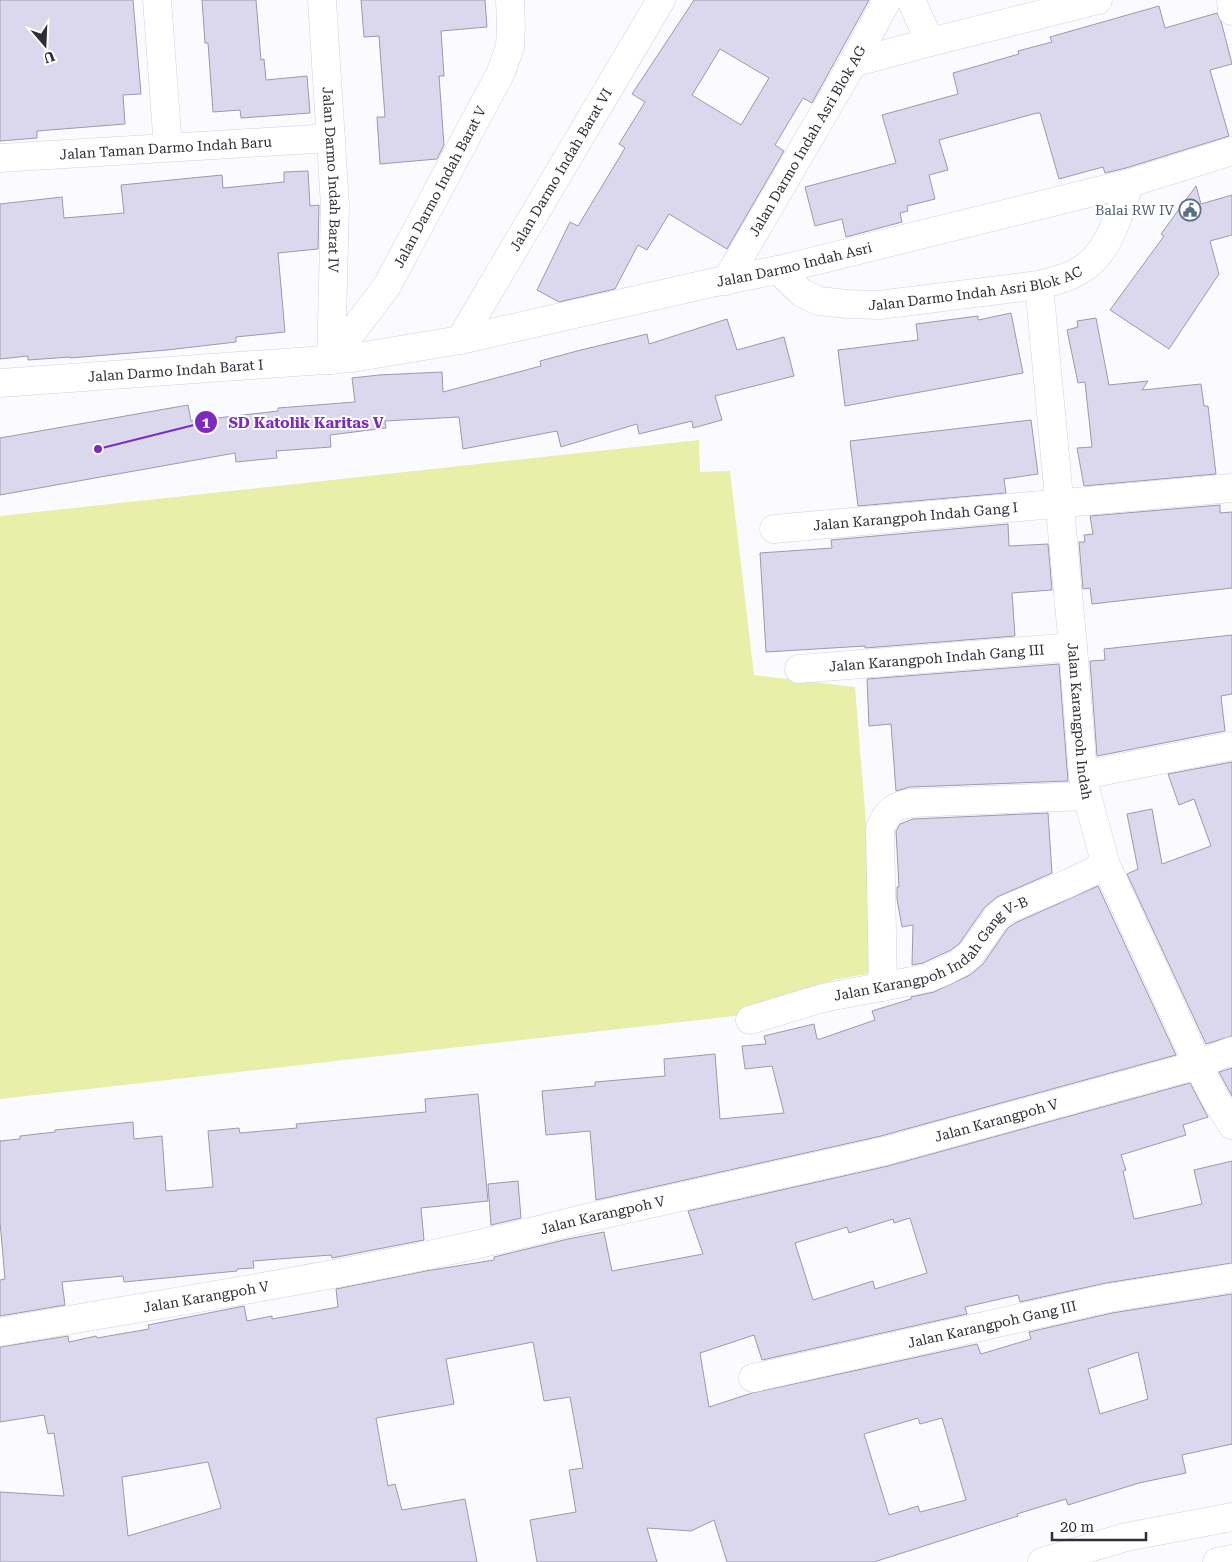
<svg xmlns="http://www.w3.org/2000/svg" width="1232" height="1562" font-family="'Roboto Serif',serif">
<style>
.green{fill:#e8efa9}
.building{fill:#dbd8ed;stroke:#9c99ad;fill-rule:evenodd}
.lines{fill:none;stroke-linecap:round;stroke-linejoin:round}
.minor-casing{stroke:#d2cfe4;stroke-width:29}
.major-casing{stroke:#d2cfe4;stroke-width:29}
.minor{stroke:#fff;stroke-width:28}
.major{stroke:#fff;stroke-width:28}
.labels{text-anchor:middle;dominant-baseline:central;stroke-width:4;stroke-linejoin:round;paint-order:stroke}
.street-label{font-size:14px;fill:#2f2e36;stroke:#fff}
.service-label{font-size:14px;fill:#4e5e75;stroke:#fff;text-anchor:end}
.leader{fill:none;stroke:#7b2cbf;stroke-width:2}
.callout-dot{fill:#7b2cbf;stroke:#fff;stroke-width:2}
.mark-label{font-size:15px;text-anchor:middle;font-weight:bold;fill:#fff}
.callout-label{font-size:15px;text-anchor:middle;font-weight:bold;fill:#7b2cbf;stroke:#fff;stroke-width:4;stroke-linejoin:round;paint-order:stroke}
</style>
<rect width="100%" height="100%" fill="#fbfbff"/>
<polygon class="green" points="699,440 700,472 730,471 754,675 855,687 878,972 833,980 761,1013 0,1099 0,516"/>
<g class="building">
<polygon points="0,0 133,0 141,94 123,95 125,124 37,131 37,138 0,141"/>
<polygon points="202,0 256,0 261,60 264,59 266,80 307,76 310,113 241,118 240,110 213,112 208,43 205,43"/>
<polygon points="361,0 485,0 487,27 441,31 444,76 439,76 444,145 437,159 380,164 377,117 385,117 379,36 364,37"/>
<path d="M694,0H869L812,103L803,98L775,145L784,151L727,249L669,214L647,250L638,245L615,289L559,302L537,290L570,222L578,226L625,148L619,144L645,102L632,94ZM720,49L769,78L741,125L692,95Z"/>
<polygon points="1159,6 1165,28 1217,13 1221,21 1232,64 1210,70 1229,136 1126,168 1105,173 1103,167 1059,179 1040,113 1037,113 939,140 948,170 929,175 935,199 907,206 908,211 900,213 902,222 846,237 842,219 815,226 805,187 896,163 882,115 958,94 953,73 1019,54 1018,51 1052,42 1050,37"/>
<polygon points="308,171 310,206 319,205 318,249 278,253 285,332 236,337 236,342 167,350 70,358 70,357 28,360 28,356 0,359 0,204 62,197 64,218 124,213 121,185 222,175 223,188 284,182 284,172"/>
<polygon points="1196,186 1201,204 1232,195 1232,235 1210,241 1219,274 1169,349 1110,310 1164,236 1161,234"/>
<polygon points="1011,313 1023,373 845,406 838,350 918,340 916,324 978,316 978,320"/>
<polygon points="1096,318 1109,385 1148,381 1142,390 1201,384 1204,406 1208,406 1216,474 1084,486 1077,448 1092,447 1085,382 1078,383 1067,330 1078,327 1077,321"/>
<polygon points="727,319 737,350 784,337 794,376 715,396 722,420 693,428 692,421 639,434 637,424 561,447 557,431 463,449 459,417 385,421 386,428 330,435 331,447 276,451 277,458 236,462 235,453 0,495 0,438 188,405 191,421 278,411 278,408 355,402 352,378 379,375 442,372 443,392 541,366 540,361 577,351 647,334 649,344"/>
<polygon points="1031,420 1038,474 1004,479 1006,493 858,506 850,441"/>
<polygon points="1220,505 1220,513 1232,512 1232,588 1092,604 1090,588 1083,589 1079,542 1085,542 1084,535 1093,534 1090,516"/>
<polygon points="1008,524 1009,546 1048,544 1052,590 1012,593 1015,636 865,648 865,646 766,652 760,553 832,548 831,540"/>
<polygon points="1232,635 1232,694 1221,696 1225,731 1097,756 1090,661 1105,660 1104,649"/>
<polygon points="1059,664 1068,781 910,787 896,791 891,724 869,726 867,679"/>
<polygon points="1232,762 1232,1036 1206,1044 1127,874 1138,869 1127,814 1152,809 1162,864 1211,846 1194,799 1179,805 1168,774"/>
<polygon points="1048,813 1052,873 997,897 984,908 959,944 951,950 923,963 912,965 913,925 902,927 897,899 897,887 899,887 896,831 900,824 913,819"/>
<polygon points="1098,886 1176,1055 881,1136 596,1200 590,1131 546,1135 542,1091 595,1086 595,1082 665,1076 664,1059 715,1054 720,1119 784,1113 772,1066 745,1069 742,1046 766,1044 764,1036 814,1024 817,1039 820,1039 875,1020 872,1011 911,999 911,997 934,992 970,975 983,964 1008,928 1015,923"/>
<polygon points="1232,1068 1232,1096 1219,1072"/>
<path d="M1190,1083L1208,1117L1183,1125L1186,1135L1121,1155L1126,1170L1123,1171L1134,1219L1202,1204L1194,1170L1232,1161V1263L1106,1283L1020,1302L1018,1295L965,1307L967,1314L762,1360L754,1335L700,1353L709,1407L752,1393L977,1344L981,1354L1031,1339L1029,1332L1112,1313L1232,1294V1444L1182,1455L1186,1473L1139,1483L1068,1505L1066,1499L1017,1514L1018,1516L874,1562H727L714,1520L691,1531L647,1528L657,1562H537L530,1520L576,1512L569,1470L583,1468L570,1397L544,1401L533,1342L446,1359L454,1404L376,1418L388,1486L395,1484L402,1510L465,1499L477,1562H0V1492L64,1496L54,1433L48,1434L44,1415L0,1422V1347L68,1336L69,1342L96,1336L97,1338L149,1329L148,1325L244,1306L247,1321L272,1316V1319L338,1307L336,1289L426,1271L494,1260V1257L568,1239L604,1232L612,1271L703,1254L688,1211L888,1166ZM910,1218L927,1273L875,1289L873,1281L813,1300L795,1243L847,1227L849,1233L893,1219L894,1223ZM1138,1352L1148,1399L1100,1414L1088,1369ZM918,1418L920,1424L942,1418L966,1500L920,1512L918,1506L889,1515L864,1434ZM208,1462L221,1508L128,1536L122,1477Z"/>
<polygon points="478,1094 488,1201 421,1208 424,1240 332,1258 331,1255 253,1261 254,1268 237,1269 237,1271 124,1282 123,1276 62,1282 65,1305 0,1316 0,1280 5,1279 0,1222 0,1141 20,1139 20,1136 55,1132 55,1130 133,1122 134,1139 162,1136 166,1191 213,1187 208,1131 239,1128 240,1133 297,1128 296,1124 426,1112 425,1099"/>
<polygon points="518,1181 521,1218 491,1225 488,1184"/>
</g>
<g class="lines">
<g class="minor-casing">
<g id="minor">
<polyline points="157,0 168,147"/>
<path id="s1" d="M322,0L335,205L331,360"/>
<polyline points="911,0 930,42"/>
<polyline points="1231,0 1232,11"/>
<polyline points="853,63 930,42 1098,0"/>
<path id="s2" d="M0,158L331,138"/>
<path id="s3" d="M778,270L802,293L819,301L847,304L879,305L1039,285C1054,281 1072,277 1085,267C1111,249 1119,211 1130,183"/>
<path id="s4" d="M726,281L853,63L887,0"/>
<path id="s5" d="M1039,285L1073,647L1083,775L1087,796L1106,865L1198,1065L1215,1098L1232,1125"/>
<path id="s6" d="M460,340L661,0"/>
<path id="s7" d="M331,360L387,286L501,72L510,47L511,25L510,0"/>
<path id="s8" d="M0,383L352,358L460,340L711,283L778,270L1130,183L1232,151"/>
<path id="s9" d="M774,529L1232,488"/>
<path id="s10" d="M799,669L1073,647"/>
<polyline points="1083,775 1232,746"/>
<path d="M883,987L880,829C886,812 893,806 911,803L1087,796"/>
<path id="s11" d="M750,1020L823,998L928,978L947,970L960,963L970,955L997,917L1007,909L1069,883L1106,865"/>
<path id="s12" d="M0,1332C193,1298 388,1270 578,1220L885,1151L1190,1067L1232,1051"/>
<path id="s13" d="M753,1378L1109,1298L1232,1278"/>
</g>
</g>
<g class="major-casing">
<g id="major">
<polyline points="1042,1562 1126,1537 1232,1517"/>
<polyline points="1217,1562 1232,1559"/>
</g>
</g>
<use href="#minor" class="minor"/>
<use href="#major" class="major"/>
</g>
<defs>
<g id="civic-ring" transform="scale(1.125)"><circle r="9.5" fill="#fff" stroke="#5c6f8a" stroke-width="1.5"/><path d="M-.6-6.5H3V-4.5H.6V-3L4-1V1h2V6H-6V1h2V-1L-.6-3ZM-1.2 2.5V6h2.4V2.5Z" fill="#5c6f8a"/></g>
</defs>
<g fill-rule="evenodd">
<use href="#civic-ring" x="1190" y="210"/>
</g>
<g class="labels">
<g class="street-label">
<text stroke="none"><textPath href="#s4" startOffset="162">Jalan Darmo Indah Asri Blok AG</textPath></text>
<text stroke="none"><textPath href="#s2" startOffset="166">Jalan Taman Darmo Indah Baru</textPath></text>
<text stroke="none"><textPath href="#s6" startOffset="198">Jalan Darmo Indah Barat VI</textPath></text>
<text stroke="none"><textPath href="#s1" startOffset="180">Jalan Darmo Indah Barat IV</textPath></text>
<text stroke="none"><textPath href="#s7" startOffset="205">Jalan Darmo Indah Barat V</textPath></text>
<text stroke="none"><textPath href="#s8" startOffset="805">Jalan Darmo Indah Asri</textPath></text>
<text stroke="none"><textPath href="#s3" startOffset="210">Jalan Darmo Indah Asri Blok AC</textPath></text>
<text stroke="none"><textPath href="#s8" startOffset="176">Jalan Darmo Indah Barat I</textPath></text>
<text stroke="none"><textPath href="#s9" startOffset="142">Jalan Karangpoh Indah Gang I</textPath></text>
<text stroke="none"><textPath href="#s10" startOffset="138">Jalan Karangpoh Indah Gang III</textPath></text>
<text stroke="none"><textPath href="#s5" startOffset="438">Jalan Karangpoh Indah</textPath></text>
<text stroke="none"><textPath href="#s11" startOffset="200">Jalan Karangpoh Indah Gang V-B</textPath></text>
<text stroke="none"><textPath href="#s12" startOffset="1019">Jalan Karangpoh V</textPath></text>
<text stroke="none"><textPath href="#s12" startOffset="614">Jalan Karangpoh V</textPath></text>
<text stroke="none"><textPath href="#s12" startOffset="209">Jalan Karangpoh V</textPath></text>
<text stroke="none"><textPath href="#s13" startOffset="245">Jalan Karangpoh Gang III</textPath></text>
</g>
<g class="service-label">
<text x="1174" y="210">Balai RW IV</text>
</g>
</g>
<path class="leader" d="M98 449L206 422"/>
<g class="callout-dot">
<circle cx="98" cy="449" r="5"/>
<circle cx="206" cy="422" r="12"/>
</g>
<g class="mark-label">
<text x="206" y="428">1</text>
</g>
<g class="callout-label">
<text x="306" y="428">SD Katolik Karitas V</text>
</g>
<g transform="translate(45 45) rotate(161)" stroke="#ffffff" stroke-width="4" paint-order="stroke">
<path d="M0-4L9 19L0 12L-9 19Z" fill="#2f2e36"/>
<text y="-8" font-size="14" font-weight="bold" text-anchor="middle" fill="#2f2e36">U</text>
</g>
<path d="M1052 1532v8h94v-8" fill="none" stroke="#2f2e36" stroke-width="2.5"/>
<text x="1060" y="1532" font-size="15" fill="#2f2e36" stroke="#ffffff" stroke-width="4" paint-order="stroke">20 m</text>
</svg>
